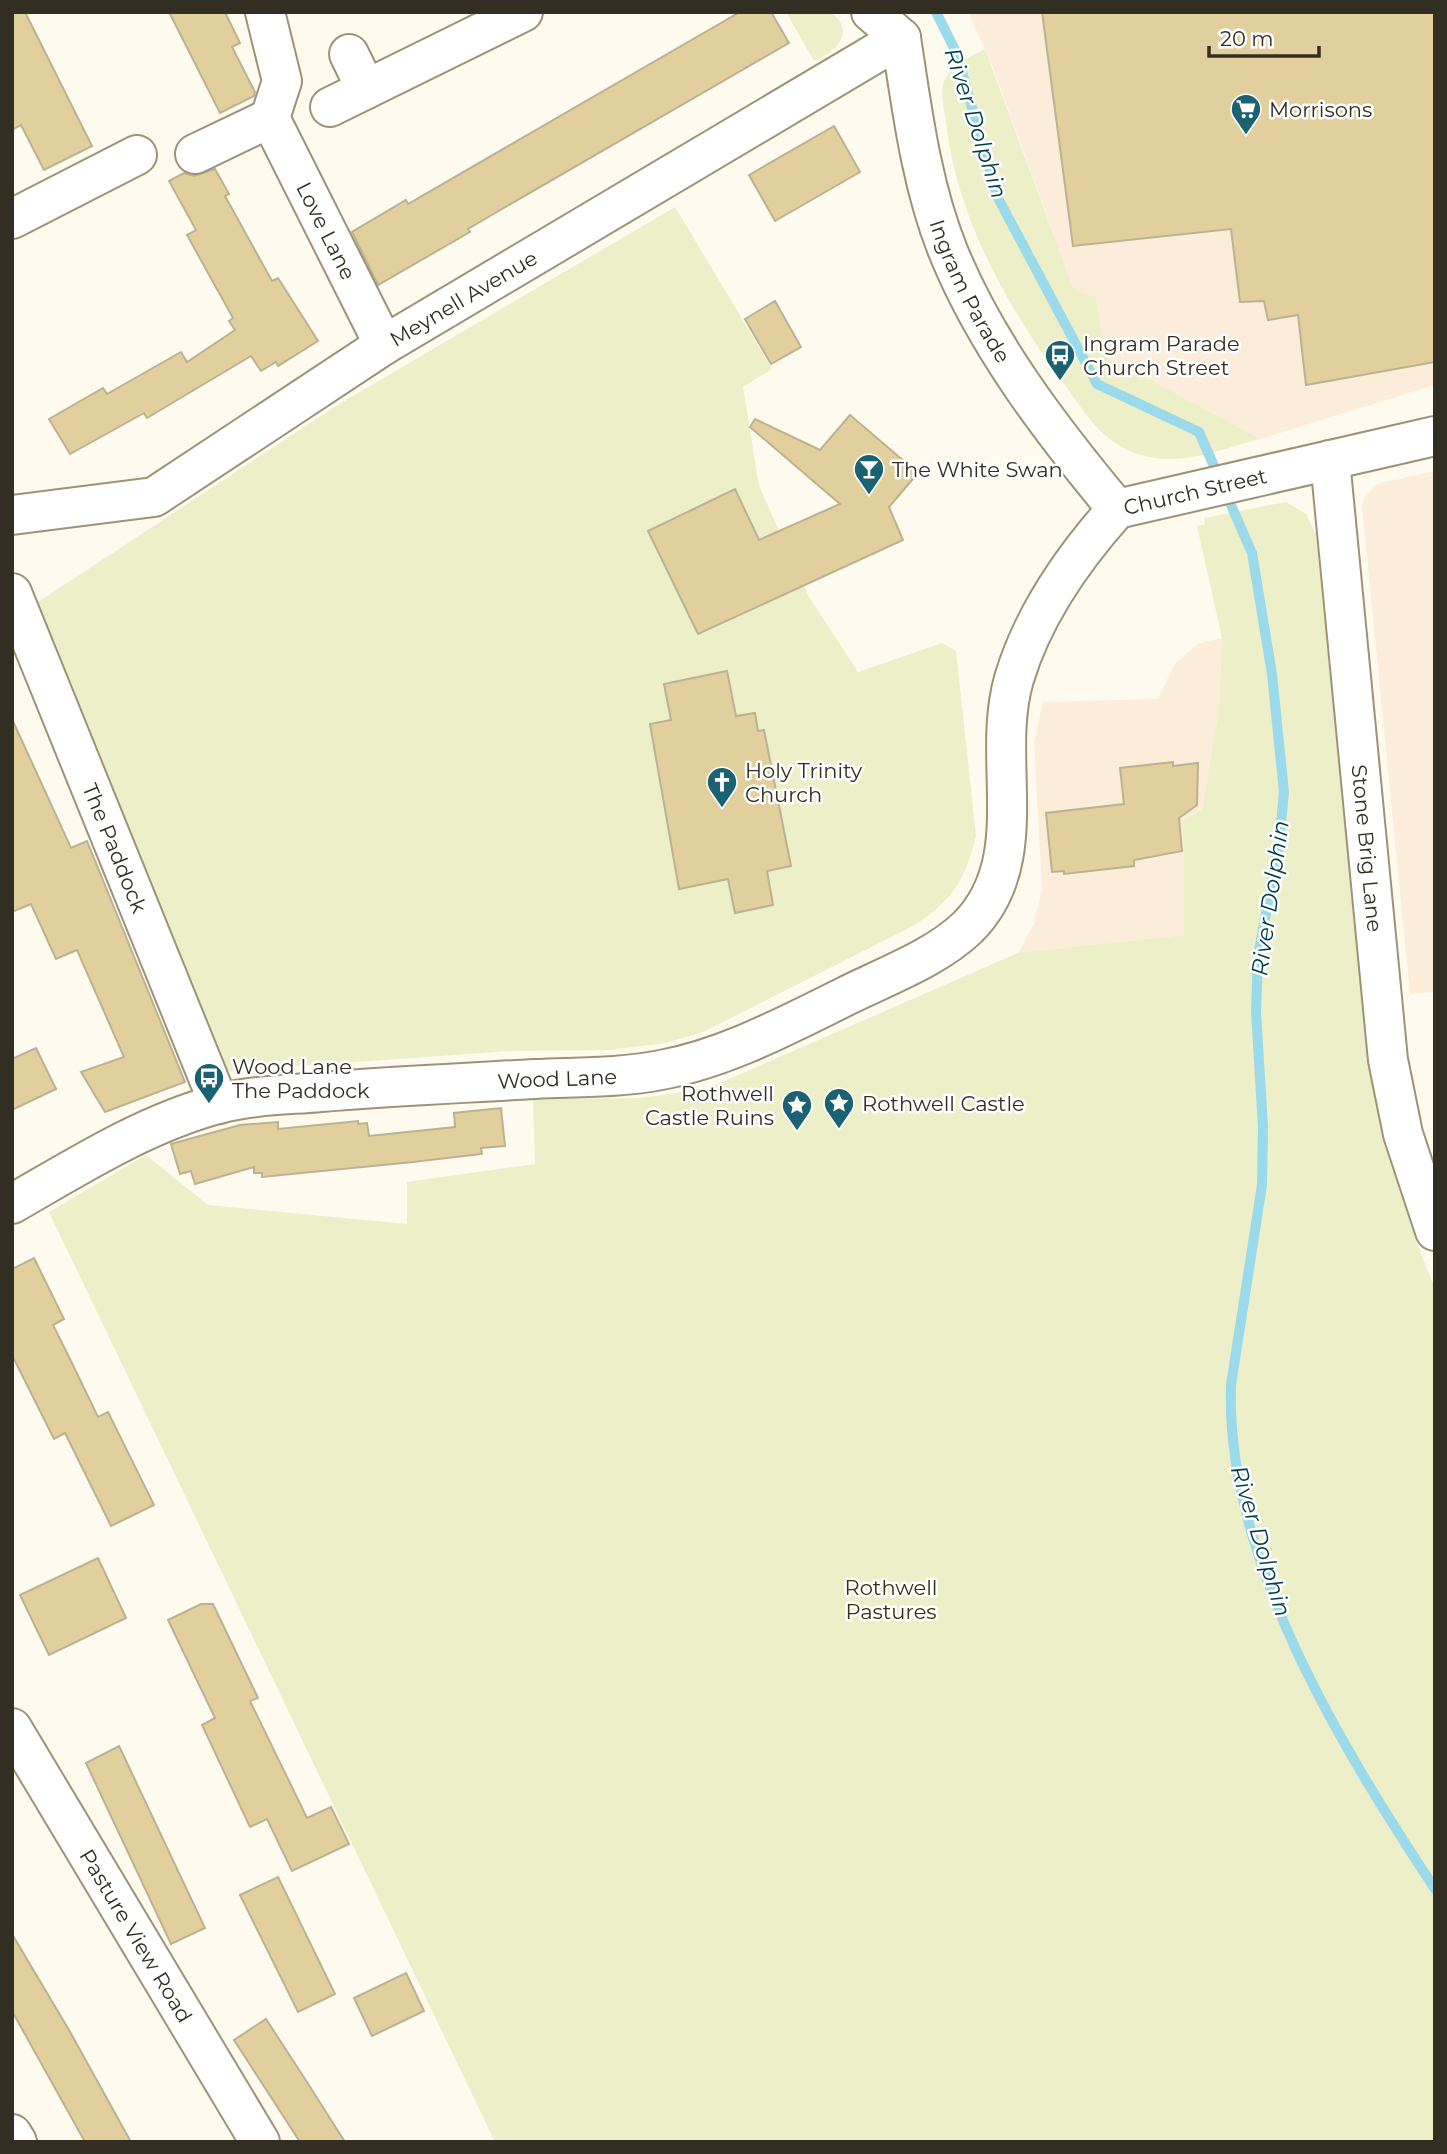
<svg xmlns="http://www.w3.org/2000/svg" width="1447" height="2154" font-family="Montserrat,sans-serif">
<style>
.commercial{fill:#fcedda}
.green{fill:#ecefc7}
.lines{fill:none;stroke-linecap:round;stroke-linejoin:round}
.stream{stroke:#9adaea;stroke-width:10}
.building{fill:#e1d09e;stroke:#bbb193;stroke-width:2}
.minor-casing{stroke:#9d9377;stroke-width:42}
.minor{stroke:#fff;stroke-width:38}
.labels{text-anchor:middle;dominant-baseline:central;stroke-width:5;stroke-linejoin:round;paint-order:stroke}
.poi-label{font-size:21px;fill:#322e22;stroke:#fff;text-anchor:start}
.street-label{font-size:21px;fill:#322e22;stroke:#fff}
.park-label{font-size:21px;fill:#33340c;stroke:#fff}
.water-label{font-size:23px;font-style:italic;fill:#003d49;stroke:#fff}
</style>
<rect width="100%" height="100%" fill="#fefaed"/>
<g class="commercial">
<polygon points="968,12 1435,12 1435,385 1260,439 1103,355 1096,297 1074,290 992,65"/>
<polygon points="1435,471 1435,992 1410,994 1362,507 1364,498 1377,484"/>
<polygon points="1222,638 1219,709 1202,810 1183,820 1184,935 1018,953 1034,924 1042,889 1034,742 1043,702 1158,699 1174,665 1199,643"/>
</g>
<g class="green">
<path d="M786,12H830C857,31 836,52 814,61Z"/>
<path d="M985,49L1074,290L1096,297L1104,355L1260,439C1221,449 1181,467 1141,455C1104,445 1085,413 1065,385C1008,308 957,219 946,122C945,111 940,96 943,85C950,64 966,59 985,49Z"/>
<path d="M675,207L772,369L743,387L759,486L809,597L858,672L942,643L956,651L976,836C965,881 952,901 913,926L703,1032L666,1043L609,1050L511,1051L228,1071L29,608L336,406Z"/>
<path d="M1286,502L1306,514L1316,535C1327,646 1338,757 1349,868C1363,1012 1377,1155 1435,1288V2142H495L49,1212L146,1155L208,1205L407,1224V1182L535,1164L533,1099L640,1098L706,1089L1018,953L1184,935L1183,820L1202,810L1219,709L1222,638L1197,526L1205,524L1204,518Z"/>
</g>
<g class="lines">
<path class="stream" d="M936,12L956,52L998,198L1097,384L1199,432L1252,553L1272,674L1284,792L1279,844L1258,956L1256,1012L1263,1127L1262,1185L1231,1385C1225,1559 1342,1748 1435,1889"/>
</g>
<g class="building">
<polygon points="12,12 25,12 92,146 44,170 21,125 12,130"/>
<polygon points="169,12 225,12 240,43 232,47 255,92 254,96 220,113"/>
<polygon points="740,12 771,12 789,43 502,209 468,229 470,232 378,285 352,232 406,200 408,204"/>
<polygon points="1042,12 1435,12 1435,362 1306,385 1298,315 1268,320 1264,301 1240,302 1231,229 1073,246"/>
<polygon points="834,126 860,172 775,221 749,175"/>
<polygon points="215,169 229,194 225,196 272,281 278,278 318,341 278,366 276,362 261,371 251,356 147,418 144,413 70,454 49,419 103,388 107,394 181,352 187,362 235,330 229,321 233,318 187,235 196,230 169,181 184,173 194,176"/>
<polygon points="775,301 801,347 771,364 745,319"/>
<polygon points="850,415 918,473 889,507 903,540 698,634 648,531 735,489 759,540 840,504 750,427 755,419 820,450"/>
<polygon points="727,671 736,716 755,713 758,731 764,730 791,866 767,871 773,905 735,913 728,879 679,889 650,724 671,720 664,684"/>
<polygon points="12,719 71,848 87,841 185,1082 105,1112 81,1072 124,1057 77,950 56,959 31,904 12,912"/>
<polygon points="1173,762 1173,766 1198,763 1197,805 1179,818 1182,851 1134,860 1134,866 1064,874 1064,871 1052,872 1046,813 1124,804 1120,768"/>
<polygon points="36,1048 56,1089 12,1110 12,1059"/>
<polygon points="501,1108 505,1146 481,1148 482,1154 413,1162 262,1177 262,1173 254,1173 254,1167 195,1184 191,1171 180,1174 171,1144 240,1125 278,1122 278,1129 358,1121 358,1124 367,1123 369,1136 455,1127 454,1113"/>
<polygon points="34,1258 64,1319 53,1325 68,1355 98,1417 108,1412 154,1505 111,1526 65,1433 54,1439 12,1355 12,1269"/>
<polygon points="98,1558 126,1618 49,1655 20,1595"/>
<polygon points="201,1604 213,1604 258,1698 250,1701 307,1818 331,1807 349,1844 292,1871 267,1819 250,1827 202,1725 215,1718 168,1620"/>
<polygon points="119,1746 205,1928 171,1944 86,1763"/>
<polygon points="278,1877 335,1994 298,2012 240,1895"/>
<polygon points="12,1934 69,2030 131,2142 85,2142 12,2011"/>
<polygon points="406,1973 424,2011 372,2036 354,1998"/>
<polygon points="266,2019 305,2079 345,2142 300,2142 234,2040"/>
</g>
<g class="lines">
<g class="minor-casing">
<g id="minor">
<path id="s1" d="M265,12L282,81L270,118L384,345"/>
<polyline points="871,12 901,38"/>
<path id="s2" d="M901,38C912,109 921,184 948,251C986,345 1052,431 1117,509"/>
<polyline points="349,54 366,89"/>
<polyline points="330,107 523,12"/>
<polyline points="195,154 270,118"/>
<polyline points="12,219 137,155"/>
<path id="s3" d="M1330,460L1388,1060L1403,1134L1435,1231"/>
<path id="s4" d="M12,515L154,497L384,345L901,38"/>
<path id="s5" d="M12,593L219,1104"/>
<path id="s6" d="M12,1204C78,1166 144,1124 218,1104C251,1095 287,1095 321,1092C392,1086 464,1083 535,1079C577,1077 620,1078 661,1070C726,1058 787,1025 846,996C886,976 936,958 968,927C1035,859 990,761 1014,679C1033,615 1073,558 1117,509L1435,436"/>
<path id="s7" d="M12,1728L260,2142"/>
<polyline points="12,2134 17,2142"/>
</g>
</g>
<use href="#minor" class="minor"/>
</g>
<defs>
<g id="supermarket-pin" transform="scale(1.575)"><path d="M0 17L-7.5 6A9.5 9.5 0 1 1 7.5 6Z" fill="#1a6171" stroke="#fff"/><path d="M-6-5.5h2.5l.6 2H6L4.5 2H-2.5L-4.4-4H-6ZM-1.5 3.2a1.3 1.3 0 1 0 .1 0ZM3 3.2a1.3 1.3 0 1 0 .1 0Z" fill="#fff"/></g>
<g id="bus-pin" transform="scale(1.575)"><path d="M0 17L-7.5 6A9.5 9.5 0 1 1 7.5 6Z" fill="#1a6171" stroke="#fff"/><path d="M-5-6H5V4H4V6H2V4H-2V6H-4V4H-5ZM-3.5-4V0h7V-4ZM-3.5 1.2v1.5H-2V1.2ZM2 1.2v1.5H3.5V1.2Z" fill="#fff"/></g>
<g id="bar-pin" transform="scale(1.575)"><path d="M0 17L-7.5 6A9.5 9.5 0 1 1 7.5 6Z" fill="#1a6171" stroke="#fff"/><path d="M-6-5H6L.8 .8V4.5H3.5V6h-7V4.5H-.8V.8Z" fill="#fff"/></g>
<g id="church-pin" transform="scale(1.575)"><path d="M0 17L-7.5 6A9.5 9.5 0 1 1 7.5 6Z" fill="#1a6171" stroke="#fff"/><path d="M-1.2-6h2.4v3.5h3.3v2.4h-3.3V6h-2.4V-.1h-3.3v-2.4h3.3Z" fill="#fff"/></g>
<g id="sight-pin" transform="scale(1.575)"><path d="M0 17L-7.5 6A9.5 9.5 0 1 1 7.5 6Z" fill="#1a6171" stroke="#fff"/><path d="M0-6L1.8-2.2L6-1.7L2.9 1.2L3.7 5.4L0 3.3L-3.7 5.4L-2.9 1.2L-6-1.7L-1.8-2.2Z" fill="#fff"/></g>
</defs>
<g fill-rule="evenodd">
<use href="#supermarket-pin" x="1246" y="109"/>
<use href="#bus-pin" x="1060" y="355"/>
<use href="#bar-pin" x="869" y="469"/>
<use href="#church-pin" x="722" y="782"/>
<use href="#bus-pin" x="209" y="1078"/>
<use href="#sight-pin" x="839" y="1103"/>
<use href="#sight-pin" x="797" y="1105"/>
</g>
<g class="labels">
<g class="poi-label">
<text x="1269" y="109">Morrisons</text>
<text x="1083" y="343">Ingram Parade<tspan x="1083" dy="24">Church Street</tspan></text>
<text x="892" y="469">The White Swan</text>
<text x="745" y="770">Holy Trinity<tspan x="745" dy="24">Church</tspan></text>
<text x="232" y="1066">Wood Lane<tspan x="232" dy="24">The Paddock</tspan></text>
<text x="774" y="1093" text-anchor="end">Rothwell<tspan x="774" dy="24">Castle Ruins</tspan></text>
<text x="862" y="1103">Rothwell Castle</text>
</g>
<g class="street-label">
<text stroke="none"><textPath href="#s1" startOffset="236">Love Lane</textPath></text>
<text stroke="none"><textPath href="#s2" startOffset="264">Ingram Parade</textPath></text>
<text stroke="none"><textPath href="#s4" startOffset="511">Meynell Avenue</textPath></text>
<text stroke="none"><textPath href="#s6" startOffset="1554">Church Street</textPath></text>
<text stroke="none"><textPath href="#s5" startOffset="275">The Paddock</textPath></text>
<text stroke="none"><textPath href="#s3" startOffset="390">Stone Brig Lane</textPath></text>
<text stroke="none"><textPath href="#s6" startOffset="570">Wood Lane</textPath></text>
<text stroke="none"><textPath href="#s7" startOffset="242">Pasture View Road</textPath></text>
</g>
<g class="park-label">
<text x="891" y="1587">Rothwell<tspan x="891" dy="24">Pastures</tspan></text>
</g>
<g class="water-label">
<text transform="translate(976 123) rotate(72)">River Dolphin</text>
<text transform="translate(1270 898) rotate(-82)">River Dolphin</text>
<text transform="translate(1261 1541) rotate(73)">River Dolphin</text>
</g>
</g>
<rect width="1447" height="2154" fill="none" stroke="#322e22" stroke-width="28"/>
<path d="M1209 46v10h110v-10" fill="none" stroke="#322e22" stroke-width="3.5"/>
<text x="1220" y="46" font-size="21" fill="#322e22" stroke="#ffffff" stroke-width="5" paint-order="stroke">20 m</text>
</svg>
